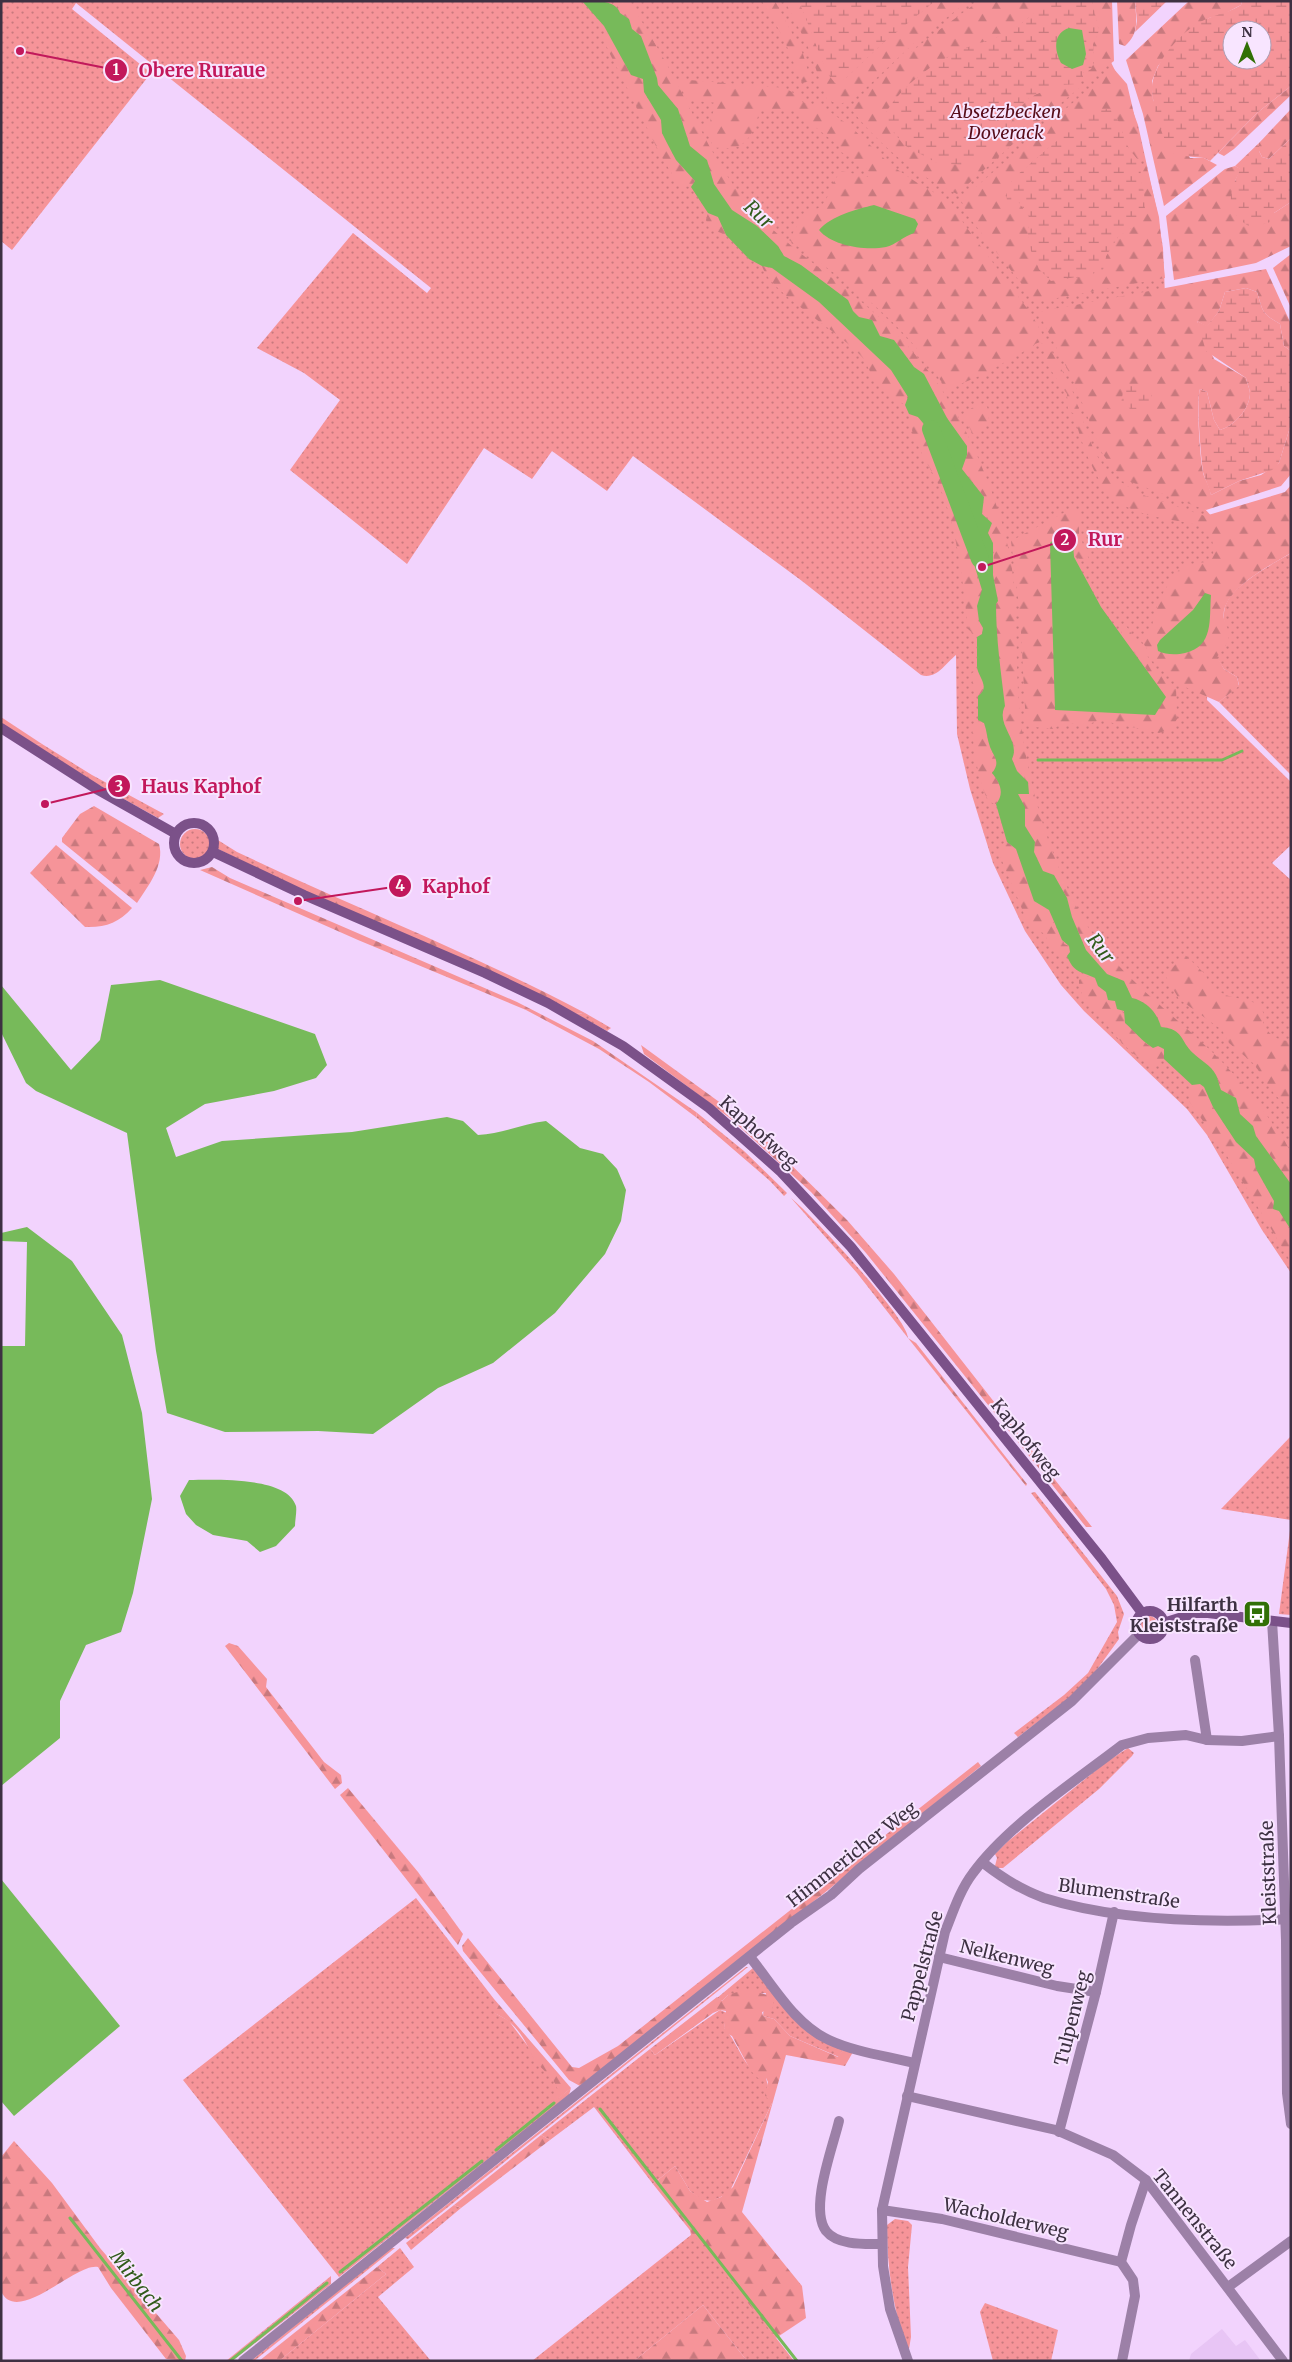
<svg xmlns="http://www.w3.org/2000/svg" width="1292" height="2362" font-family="Merriweather,serif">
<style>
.built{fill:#e8c5f5}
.grass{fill:url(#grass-dots)}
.forest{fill:url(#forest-firs)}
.wetland{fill:url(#wetland-marsh);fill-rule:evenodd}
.water{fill:#77ba5a}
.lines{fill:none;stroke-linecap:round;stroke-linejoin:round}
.stream{stroke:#77ba5a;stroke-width:3}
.river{stroke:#77ba5a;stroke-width:18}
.minor{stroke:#9c80a7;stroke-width:10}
.tertiary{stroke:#9c80a7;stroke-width:10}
.secondary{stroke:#7b5189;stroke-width:10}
.labels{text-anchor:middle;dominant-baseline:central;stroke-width:4;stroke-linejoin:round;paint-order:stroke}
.park-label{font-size:18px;font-style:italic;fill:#580d1a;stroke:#f8e5ff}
.street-label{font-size:18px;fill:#3d3142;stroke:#f8e5ff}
.poi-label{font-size:18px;font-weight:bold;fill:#3d3142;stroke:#f8e5ff;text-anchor:end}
.water-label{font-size:19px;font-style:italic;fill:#305b1b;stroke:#f8e5ff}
.leader{fill:none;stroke:#c2185b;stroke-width:2}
.callout-dot{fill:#c2185b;stroke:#f8e5ff;stroke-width:2}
.mark-label{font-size:15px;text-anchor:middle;font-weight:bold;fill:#fff}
.callout-label{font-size:19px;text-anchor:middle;font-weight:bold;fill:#c2185b;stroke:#f8e5ff;stroke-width:4;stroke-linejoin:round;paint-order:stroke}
</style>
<defs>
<pattern id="grass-dots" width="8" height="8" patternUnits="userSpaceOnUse" patternTransform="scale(1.25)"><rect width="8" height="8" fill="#f69499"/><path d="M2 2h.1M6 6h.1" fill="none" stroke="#c8797e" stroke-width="1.8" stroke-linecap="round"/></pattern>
<pattern id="forest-firs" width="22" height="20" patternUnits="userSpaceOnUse" patternTransform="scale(1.25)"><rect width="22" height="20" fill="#f69499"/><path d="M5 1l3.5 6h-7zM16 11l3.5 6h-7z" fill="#c8797e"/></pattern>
<pattern id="wetland-marsh" width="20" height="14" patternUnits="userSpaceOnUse" patternTransform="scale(1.25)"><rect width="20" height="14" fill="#f69499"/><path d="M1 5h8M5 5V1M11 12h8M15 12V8" fill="none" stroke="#c8797e"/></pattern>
</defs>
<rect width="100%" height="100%" fill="#f2d3fd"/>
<polygon class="built" points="1222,2329 1236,2346 1245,2340 1261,2361 1189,2361 1191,2354"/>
<g class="grass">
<path d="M1,1H1104L1106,52L1127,95L1138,125L1157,211L1163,248L1165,295L1204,508L1216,521L1207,700L1291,782V845L1272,863L1291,880V1273L1262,1230L1207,1135L1187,1109L1084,1011L1061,985L1025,931L993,863L970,789L957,734L956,655C945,664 936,680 921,675L802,581L633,456L607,491L552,451L532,479L484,448L407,564L290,470L340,400L304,373L257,348L353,233L427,293L431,288L76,3L72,9L151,73L12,250L1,241Z"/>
<path d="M1291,553V775L1219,702L1239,685L1237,677L1224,669L1216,657C1234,636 1220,627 1225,607C1231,585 1273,564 1291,553Z"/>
<polygon points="42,744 92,775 164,814 158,818 95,783 36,745"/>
<circle cx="195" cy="844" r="15"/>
<polygon points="213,837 237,852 282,873 282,881 214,847"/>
<polygon points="585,1013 611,1028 607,1031 576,1014"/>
<polygon points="696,1112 744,1151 787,1193 784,1196 770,1181 697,1118"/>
<path d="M791,1198C812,1215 907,1317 908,1338L857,1273Z"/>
<polygon points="1291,1436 1291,1520 1221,1509"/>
<polygon points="1035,1492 1117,1596 1124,1614 1118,1632 1119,1639 1093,1675 1073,1695 1018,1737 1014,1733 1064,1695 1088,1673 1117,1622 1114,1605 1106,1589 1031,1493"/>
<polygon points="1291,1523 1291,1615 1279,1614"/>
<circle cx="1149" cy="1624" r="8"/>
<polygon points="1128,1748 1134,1753 1132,1756 1099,1789 1003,1868 997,1868 995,1866 997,1858 995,1854 1007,1842 1105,1763"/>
<polygon points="416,1898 494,1999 495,2013 509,2021 557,2085 559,2091 552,2103 571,2088 569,2095 339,2277 183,2080"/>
<polygon points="746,1967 748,1967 408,2239 405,2238"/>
<path d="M753,1968C780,2002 800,2035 843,2050L839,2057L790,2036L774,2019L763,2016L766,1993L728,1995L722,2001L717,1998Z"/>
<path d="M720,2010L727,2013L724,2028C738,2041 745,2074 766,2078L772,2103L729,2193L712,2201L702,2200L690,2191L675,2166L653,2184L594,2107L550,2140L541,2135L650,2049L655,2055Z"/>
<polygon points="454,2205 461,2208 411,2250 406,2243"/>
<path d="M895,2219L908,2221L912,2225L908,2267L911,2337L909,2349L906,2348C893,2307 887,2268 887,2225Z"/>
<polygon points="689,2226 794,2361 747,2361 703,2305 634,2361 532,2361 691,2235"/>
<polygon points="391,2248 395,2248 254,2361 251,2361"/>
<polygon points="400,2248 414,2267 378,2297 431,2361 279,2361 386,2274 377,2267"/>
<polygon points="331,2276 331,2284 232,2361 226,2361"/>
<polygon points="985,2303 1058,2330 1051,2361 993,2361 980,2312"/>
</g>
<g class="forest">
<path d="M613,1H629C644,25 659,49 672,74C698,122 718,172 756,213C787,246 824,270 858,299C906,338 945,385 971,442C989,481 1006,526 1012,569C1019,623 1014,678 1022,731C1030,792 1049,851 1076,906C1106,966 1163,1005 1210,1050C1232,1071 1252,1094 1270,1120C1277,1130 1289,1144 1291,1156C1292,1165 1291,1175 1291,1184L1256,1136L1253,1126L1240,1114C1240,1101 1232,1095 1221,1090C1219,1085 1218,1079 1216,1075C1211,1065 1200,1060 1193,1054C1181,1042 1183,1028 1161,1027C1158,1012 1146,1001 1132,998L1124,981L1107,974L1086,950L1072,917L1067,898L1054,875L1043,870L1034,852L1035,842L1025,826L1018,794L1026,795L1024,775L1017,771L1012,759C1022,740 995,725 1005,706C1000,672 996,638 996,604L998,601L993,575L994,549L988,533V518L982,514L984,497L962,469L967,455V446L947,418L924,374L914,367L894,340L880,336L872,320L859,317L853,311L848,300L801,265L784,256L778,246L757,226L732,210L714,184L703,158L697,150L690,146L678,109L657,85L637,32L632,29L629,19L620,13L618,6Z"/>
<polygon points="762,1 775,1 803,54 811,81 802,83 783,37"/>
<polygon points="785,1 799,1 827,72 846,78 882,44 935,1 968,1 913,44 852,101 838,104 827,100 807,44"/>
<path d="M979,1H1052C1036,10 1023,24 1008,32C994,40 979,42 965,48C941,59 920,75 901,91L904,145L918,152L1011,123C1022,96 1054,80 1083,85L1033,126L957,194C913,173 881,147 851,109L900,61L935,33Z"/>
<polygon points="1092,1 1112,1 1114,61 1086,82 1083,79 1083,73 1091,69 1094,62 1093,44 1099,31"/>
<path d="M1117,1H1135C1136,19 1140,33 1125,46L1119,44Z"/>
<polygon points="1189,1 1242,1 1241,5 1222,15 1209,18 1180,39 1158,66 1152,81 1153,100 1190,158 1204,158 1217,165 1164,206 1143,114 1126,60"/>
<polygon points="605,31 612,39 631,75 643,79 644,92 661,120 662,133 667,143 676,160 695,181 691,187 679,185 661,156 608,50 603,37"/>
<polygon points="1113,68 1127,84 1144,156 1137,159 1129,149 1117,118 1082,119 1016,176 1007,201 1018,201 1029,217 1028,235 1039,269 1051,280 1072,279 1103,270 1106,256 1118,237 1133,227 1144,192 1140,179 1141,169 1146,165 1159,217 1165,278 1036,302 968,216 961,200"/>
<path d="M677,79L785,88L802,98V102L819,106L830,112L850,126L892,166L919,184L951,202L964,224L1032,315L1071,387L1094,451L1104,467L1116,479L1140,494L1205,516L1285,492L1291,485V553C1271,565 1219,591 1224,619C1225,623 1228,629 1230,634L1225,647L1217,657L1224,669L1237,677L1239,686L1219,702L1176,683L1163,671L1140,639L1152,629C1154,604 1167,584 1183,565L1206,562L1213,557C1214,546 1213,532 1202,527C1188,521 1171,521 1157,517C1143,514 1122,507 1112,497C1096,482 1077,435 1075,414L1068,411L1067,394L1044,360L1047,353L1045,346L1040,342L1035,344L1031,349C1012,355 998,368 979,376C967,382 960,383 948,391C934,371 921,352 904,334C871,298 828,269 789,240L804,213C809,211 816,210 820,207C831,197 830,182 842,171L868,177L870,174L867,169L854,159L841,152L839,146L794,110L759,109C758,123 750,144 734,148C728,149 721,147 714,148L704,127L710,124L711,117L717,103L687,100Z"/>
<polygon points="1291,86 1291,95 1234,149 1224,156 1218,153 1257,113"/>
<polygon points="1291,109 1291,138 1269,159 1262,157 1259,151 1259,143"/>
<polygon points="1235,166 1241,169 1235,181 1274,213 1291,202 1291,246 1256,263 1174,280 1166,216 1225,169"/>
<polygon points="708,213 718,216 726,235 709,228 706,220"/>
<polygon points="1291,254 1291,308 1273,268"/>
<path d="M762,266C782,265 872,350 890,368C894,372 908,396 908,401L905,405C892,397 881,389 873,377C869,370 866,362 862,357C841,332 771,294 762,266Z"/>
<path d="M1266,269L1291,324V351L1284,346L1280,324C1261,313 1263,311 1257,292L1246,288L1225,292L1219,311L1207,327L1197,321L1214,359L1246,378C1247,383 1250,389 1250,394C1249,410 1234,426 1220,430L1214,420L1207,392L1200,389C1196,401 1200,464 1204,476C1207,483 1210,488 1211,495L1239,481L1261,475L1279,463L1291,424V474L1281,486L1206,510L1128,481L1113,468L1102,453L1073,380L1038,312Z"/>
<path d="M985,403C994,418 987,428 973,435L963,414L975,406Z"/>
<path d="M909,414L918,417L923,422L949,469L971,524L973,531L971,543L978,582L982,590L983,628L982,634L977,637L968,629C963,584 959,541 944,498C934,469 911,444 909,414Z"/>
<path d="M1069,510H1079V534L1090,562L1083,561L1050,543L1166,697L1121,634L1124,623L1163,678L1176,687L1177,719L1171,729L1159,733L1099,720C1084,729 1068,718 1053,729L1026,726L1020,614L1011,541Z"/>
<path d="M977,670C984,678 988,689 978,696L973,688L972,673Z"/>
<polygon points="1,717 42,744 36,745 1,723"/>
<path d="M978,720L984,723L990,747L997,761L992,773C1000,783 1005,793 996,804L989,802C978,783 974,751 972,728L973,724Z"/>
<path d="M94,806L159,844C165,865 148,886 137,903L62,842V838L80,814Z"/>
<path d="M1007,842C1020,849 1029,884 1034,898C1036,905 1049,906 1054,920L1053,922L1064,944L1069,946L1070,952L1067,956L1058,955L1043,933L1029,926L1000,856L1002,844Z"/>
<path d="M56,845L132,908C119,923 104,928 85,927L30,873Z"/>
<polygon points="212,867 230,878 517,1002 593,1041 696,1112 697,1118 649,1082 599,1049 526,1010 358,940 200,870"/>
<path d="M282,873C383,919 487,961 585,1013L576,1014L282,881Z"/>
<path d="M1185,955L1205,974L1210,985L1225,995L1260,1004L1264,1015L1263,1025C1271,1036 1277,1041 1291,1041V1109L1275,1095L1254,1064L1229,1043L1222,1030L1179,999L1165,975Z"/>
<path d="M1086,976L1094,978C1104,992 1125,1006 1126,1023C1135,1032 1141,1041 1153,1048L1158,1046L1164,1049V1059L1154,1065C1123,1055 1104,1017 1082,994L1079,986V980Z"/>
<polygon points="641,1045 722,1104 770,1144 847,1220 894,1274 1092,1527 1086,1527 866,1253 811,1192 731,1119 644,1054"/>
<path d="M1200,1084L1204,1087L1213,1107L1236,1142L1254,1159L1256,1169L1274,1201V1208C1292,1217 1291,1244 1291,1262L1227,1156L1204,1127L1205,1124L1189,1101L1192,1085Z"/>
<polygon points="908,1338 916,1343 1027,1484 1026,1486"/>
<polygon points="229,1643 238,1646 267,1679 266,1687 324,1762 341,1775 342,1783 335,1789 225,1646"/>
<polygon points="978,1762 981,1766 828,1890 580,2086 569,2080 463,1951 462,1946 468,1938 572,2067 579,2068 618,2046"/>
<polygon points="348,1788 418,1872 463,1934 458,1945 340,1795"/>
<polygon points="746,1989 771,1996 774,2001 772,2009 762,2012 763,2016 774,2019 790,2036 838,2057 843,2050 853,2052 845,2066 786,2055 742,2212 802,2286 806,2318 776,2338 653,2184 675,2166 690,2191 707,2202 721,2197 733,2187 772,2103 765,2096 768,2082 766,2078 758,2078 751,2071 732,2036 726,2033 724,2028 726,2011 720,2010 713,2013 655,2055 650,2049 717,1997 722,2001 728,1995"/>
<path d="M494,1999L571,2088L551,2105L548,2107L558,2091C555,2076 537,2068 531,2053C526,2042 519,2029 508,2021C504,2018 499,2015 494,2013Z"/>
<polygon points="541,2135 550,2140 461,2208 454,2205"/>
<path d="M14,2141L52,2183L100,2248L179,2340L186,2356L185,2361L166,2359L111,2288L98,2267C76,2262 17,2327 1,2291V2157Z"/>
<polygon points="377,2267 386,2274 284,2357 279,2361 259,2361"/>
<polygon points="703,2305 747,2361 634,2361"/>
</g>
<g class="wetland">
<polygon points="799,1 935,1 882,44 846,78 835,83 827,73"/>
<path d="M1052,1H1092L1099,31L1093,44L1094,62L1091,69L1083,73V79L1077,84L1063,85L1031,96L1016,110L999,145L962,165L937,163L904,145L891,129L885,114C903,84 933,63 964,49C979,42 994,40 1008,32C1023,24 1036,10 1052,1Z"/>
<polygon points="1135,1 1167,1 1135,32 1137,21"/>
<path d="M1242,1H1291V86L1257,113L1210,161L1204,158L1175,155C1164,143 1161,130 1156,114C1154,103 1150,90 1153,80C1159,56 1186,26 1209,18C1222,13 1227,13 1241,5ZM1232,30H1262V60H1232Z"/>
<polygon points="1110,109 1117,118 1129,149 1137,159 1141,169 1140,179 1144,192 1145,210 1133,227 1118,237 1106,256 1103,270 1089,275 1051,281 1039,269 1031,251 1028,235 1029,217 1018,201 1007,201 1006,188 1016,176 1082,119 1095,110"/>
<path d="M1291,138V202L1274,213L1270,222L1252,228C1224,212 1228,196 1240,169L1235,166L1259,143V151L1262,157L1269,159Z"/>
<path d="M1246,288L1257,292C1263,311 1261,313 1280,324L1284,346L1291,351V424L1279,463L1272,470L1239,481L1211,495C1209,487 1205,480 1203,472C1201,456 1196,403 1200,389L1207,392L1214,420L1220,430C1234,426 1249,410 1250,394C1250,389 1247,383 1246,378L1206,351L1197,321L1207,326L1219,311L1225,292Z"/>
<path d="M1142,384L1150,388L1153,406C1140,411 1133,410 1121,404L1123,392L1130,386Z"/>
</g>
<g class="water">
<path d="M582,1C597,1 616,0 620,13L629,19L632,29L641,36L657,78L658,85L678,109L690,146L707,160L714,184L732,210L757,226L778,246L784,256L801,265L848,300L853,311L859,317L872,320L880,336L894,340L914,367L924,374L947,418L967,446V455L962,469L984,497L982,514L992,523L988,533L993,543V575L998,601L996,604C996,639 1001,672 1005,706C995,725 1021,740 1012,759L1017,771L1028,782L1029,794H1018L1025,807V826L1035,842L1034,852L1043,871L1054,875L1067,898L1072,917L1086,950L1107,974L1124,981L1132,998C1146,1001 1157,1012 1161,1027C1184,1029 1180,1041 1193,1053C1200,1060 1211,1065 1216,1075C1218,1079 1219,1085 1221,1090L1236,1098L1240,1114L1253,1126L1256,1136L1291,1184V1230L1279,1211L1273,1209L1274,1201L1256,1169L1254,1159L1236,1142L1213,1107L1204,1087L1200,1084L1192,1085L1164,1059V1049L1158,1046L1153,1048C1142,1041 1135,1032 1125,1023L1124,1011L1117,1009L1115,1001L1108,1000L1106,992L1098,986L1095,978C1080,971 1074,973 1067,956L1070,952L1069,946L1062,940L1049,910L1034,901L1016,849L1007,842L996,804C1005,793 1000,783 992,773C1001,762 994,757 990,747C987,739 987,731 984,723L978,720V696C991,687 978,677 977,667C977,657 977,647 977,637L982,634L983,628L979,621L977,606L982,590L970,551L973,531L971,524L949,469L923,423L918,417L909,414L905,405L908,397L891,370L819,302L772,268L762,266L749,259L726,235L718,217L708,213L691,187L695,181L676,160L667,143L662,133L661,120L644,92L643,79L631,75L604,26Z"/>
<path d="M1069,28L1082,30L1086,54L1083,65L1072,69L1061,63C1054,50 1053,33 1069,28Z"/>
<path d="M874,205L915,219L918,224L914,233C904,236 895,245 886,247C866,251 832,246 819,230C831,216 857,209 874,205Z"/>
<polygon points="1072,530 1074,557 1101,607 1166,697 1155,715 1055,710 1050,543 1060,534"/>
<path d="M1205,593L1211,595C1209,620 1214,646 1185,653C1177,655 1166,655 1158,651L1157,645L1160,640L1193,610Z"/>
<path d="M160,980L315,1034L327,1065L316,1078L274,1091L205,1104L166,1128L176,1157L222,1141L352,1132L447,1117L463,1121L478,1135C501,1134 522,1124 546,1121L580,1148L603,1154L617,1169L626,1190L621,1221L605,1254L555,1313L493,1363L438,1388L373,1434L318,1431L225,1432L167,1413L156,1351L127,1133L36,1091L26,1083L1,1032V985L71,1070L100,1040L111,985Z"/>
<polygon points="27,1227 72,1261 122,1335 142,1413 152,1499 133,1593 121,1632 86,1645 60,1701 60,1738 1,1786 1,1346 25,1346 27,1242 1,1241 1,1233"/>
<path d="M189,1480C214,1480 287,1476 296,1506C297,1511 295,1520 295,1526L276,1546L260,1552L247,1541L213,1535L196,1525L186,1514L180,1496Z"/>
<polygon points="1,1879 120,2026 14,2116 1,2101"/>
</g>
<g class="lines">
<g class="stream">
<polyline points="1038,760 1222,760 1242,751"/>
<polyline points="600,2109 797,2361"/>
<polyline points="496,2150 554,2103"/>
<polyline points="70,2218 182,2361"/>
<polyline points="340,2272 482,2161"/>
<polyline points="230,2361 327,2283"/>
</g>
<polyline class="river" points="931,429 980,559"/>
<g class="minor">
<polyline points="1272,1621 1279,1736 1286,1940 1287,2093 1291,2124"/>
<polyline points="1195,1660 1207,1740"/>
<path d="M982,1862C1001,1877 1021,1890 1044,1898C1120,1922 1212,1923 1291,1919"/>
<path d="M750,1957C773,1985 795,2025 829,2040C855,2052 886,2056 914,2063"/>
<polyline points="939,1957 1057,1986 1096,1992"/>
<polyline points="907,2096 1056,2130 1113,2155 1146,2180 1283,2361"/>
<path d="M839,2121C833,2147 809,2208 826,2231C838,2246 866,2244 882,2244"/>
<polyline points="1059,2132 1096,1992 1114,1912"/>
<polyline points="882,2210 942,2219 1121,2262"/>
<polyline points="1228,2287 1291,2241"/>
<path d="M908,2361L890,2309L883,2266L882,2210L945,1932C953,1912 960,1890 973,1873C1008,1825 1074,1782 1122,1745L1148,1738L1186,1735L1207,1740L1242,1741L1279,1736"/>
<polyline points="1122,2361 1135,2296 1133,2280 1121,2262 1131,2225 1146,2180"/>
</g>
<polyline class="tertiary" points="243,2361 791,1923 831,1895 859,1869 1072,1701 1139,1634"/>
<g class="secondary">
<polyline points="1,728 98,790 176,834"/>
<circle cx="194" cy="843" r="20"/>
<polyline points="213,852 304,895 485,973 548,1003 623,1046 709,1108 781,1172 851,1247 1102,1559 1142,1613"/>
<circle cx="1150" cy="1625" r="14"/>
<polyline points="1163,1623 1195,1613 1208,1613 1291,1623"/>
</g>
</g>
<defs>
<g id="bus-square" transform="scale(1.4375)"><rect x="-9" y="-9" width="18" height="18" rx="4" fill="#317006" stroke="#f8e5ff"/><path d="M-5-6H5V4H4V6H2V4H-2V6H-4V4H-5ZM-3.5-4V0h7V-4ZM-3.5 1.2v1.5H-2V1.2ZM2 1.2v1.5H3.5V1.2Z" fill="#fff"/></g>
</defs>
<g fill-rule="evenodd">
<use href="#bus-square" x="1257" y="1614"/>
</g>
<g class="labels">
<g class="park-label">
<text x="1006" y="111">Absetzbecken<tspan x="1006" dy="21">Doverack</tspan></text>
</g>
<g class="street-label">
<text transform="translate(759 1132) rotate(42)">Kaphofweg</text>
<text transform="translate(1026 1439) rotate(51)">Kaphofweg</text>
<text transform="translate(852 1854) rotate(-38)">Himmericher Weg</text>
<text transform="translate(1268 1873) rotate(-92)">Kleiststraße</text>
<text transform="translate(1119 1893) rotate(8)">Blumenstraße</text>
<text transform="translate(1007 1957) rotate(14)">Nelkenweg</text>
<text transform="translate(922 1966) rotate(-75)">Pappelstraße</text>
<text transform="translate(1072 2018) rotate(-76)">Tulpenweg</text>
<text transform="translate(1006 2218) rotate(13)">Wacholderweg</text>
<text transform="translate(1195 2219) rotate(51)">Tannenstraße</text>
</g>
<g class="poi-label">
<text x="1238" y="1604">Hilfarth<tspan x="1238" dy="21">Kleiststraße</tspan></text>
</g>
<g class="water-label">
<text transform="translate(759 214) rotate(43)">Rur</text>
<text transform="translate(1101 948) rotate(53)">Rur</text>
<text transform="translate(137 2281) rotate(52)">Mirbach</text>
</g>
</g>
<path class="leader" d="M20 51L116 70M982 567L1065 540M45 804L119 786M298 901L400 886"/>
<g class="callout-dot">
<circle cx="20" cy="51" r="5"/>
<circle cx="982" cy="567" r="5"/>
<circle cx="45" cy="804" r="5"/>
<circle cx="298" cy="901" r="5"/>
<circle cx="116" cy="70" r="12"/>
<circle cx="1065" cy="540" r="12"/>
<circle cx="119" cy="786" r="12"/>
<circle cx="400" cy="886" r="12"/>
</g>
<g class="mark-label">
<text x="116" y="75">1</text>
<text x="1065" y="545">2</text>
<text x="119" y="792">3</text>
<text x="400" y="891">4</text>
</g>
<g class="callout-label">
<text x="202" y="77">Obere Ruraue</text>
<text x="1105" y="546">Rur</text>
<text x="201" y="793">Haus Kaphof</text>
<text x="456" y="893">Kaphof</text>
</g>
<rect width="1292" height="2362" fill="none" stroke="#3d3142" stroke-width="5"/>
<g transform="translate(1247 45)"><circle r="24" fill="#f8e5ff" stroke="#ad9db3"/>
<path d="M0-4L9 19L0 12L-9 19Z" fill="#317006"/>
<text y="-8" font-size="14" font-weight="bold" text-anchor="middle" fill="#3d3142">N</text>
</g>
</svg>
